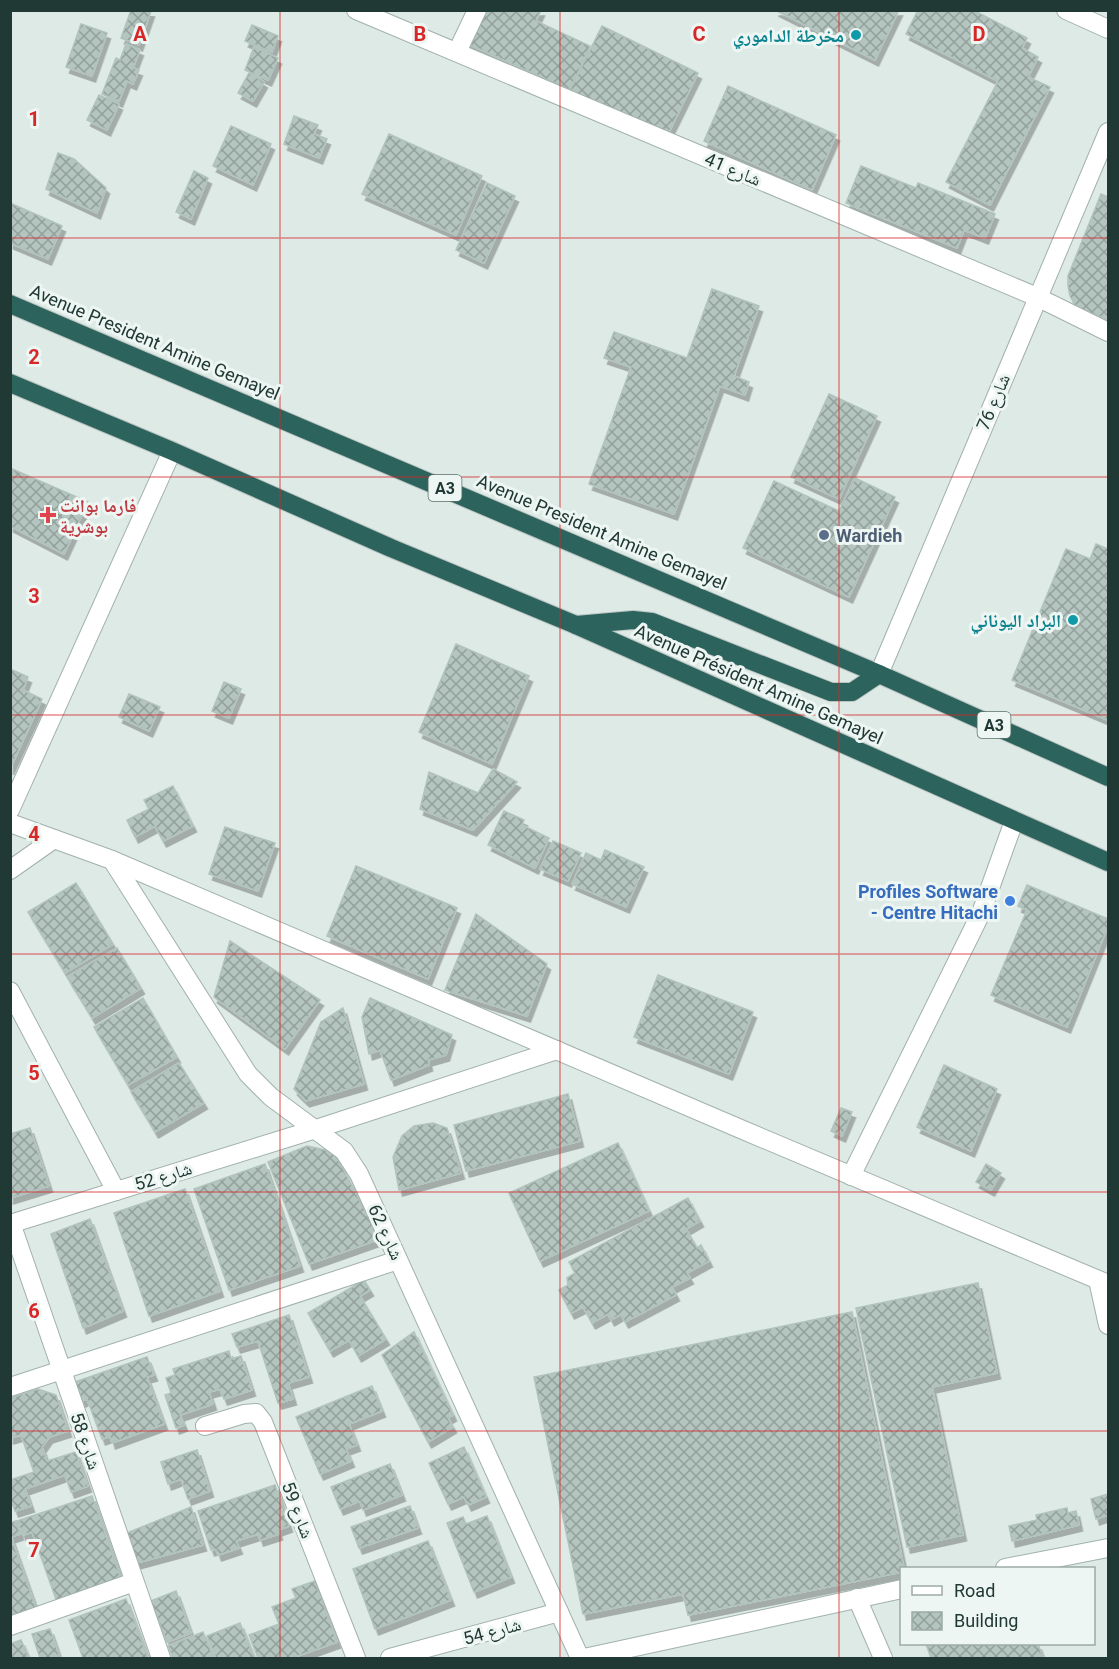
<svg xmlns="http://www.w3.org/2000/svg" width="1119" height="1669" font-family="Roboto,'Noto Naskh Arabic',sans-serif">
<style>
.building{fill:url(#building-cross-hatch);stroke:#b1c3bd;stroke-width:1.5;filter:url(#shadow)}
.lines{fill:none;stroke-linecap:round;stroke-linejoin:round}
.minor-casing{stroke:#a1b1ac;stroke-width:20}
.highway-casing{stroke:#bcc4c2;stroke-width:20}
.minor{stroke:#fff;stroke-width:18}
.highway{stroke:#2c645d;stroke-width:18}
.grid{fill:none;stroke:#d62828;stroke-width:1.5;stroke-opacity:0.55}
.culture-dot{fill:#0f9aa8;stroke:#eef6f3;stroke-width:2}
.health-dot{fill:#e0444e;stroke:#eef6f3;stroke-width:2}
.service-dot{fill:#5c6f8a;stroke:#eef6f3;stroke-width:2}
.shop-dot{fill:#3f7fe0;stroke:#eef6f3;stroke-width:2}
.labels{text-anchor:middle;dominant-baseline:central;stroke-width:6;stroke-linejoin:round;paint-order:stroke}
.shield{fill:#eef6f3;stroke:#5e726d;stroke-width:1.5}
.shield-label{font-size:16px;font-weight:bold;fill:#203934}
.culture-label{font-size:18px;font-weight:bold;fill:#0d838f;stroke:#eef6f3;text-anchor:end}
.street-label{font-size:18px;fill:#203934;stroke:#eef6f3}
.health-label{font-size:18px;font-weight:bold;fill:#be3a42;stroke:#eef6f3;text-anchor:start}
.service-label{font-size:18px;font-weight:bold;fill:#4e5e75;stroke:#eef6f3;text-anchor:start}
.shop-label{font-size:18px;font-weight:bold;fill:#366cbe;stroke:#eef6f3;text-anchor:end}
.grid-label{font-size:20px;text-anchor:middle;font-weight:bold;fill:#d62828;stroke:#eef6f3;stroke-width:6;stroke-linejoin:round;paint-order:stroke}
</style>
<defs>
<pattern id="building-cross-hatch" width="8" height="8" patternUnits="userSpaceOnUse" patternTransform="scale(1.5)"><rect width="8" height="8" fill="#b4c4be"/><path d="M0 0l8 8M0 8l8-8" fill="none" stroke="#92a09b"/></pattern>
<filter id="shadow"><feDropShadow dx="3.5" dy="6" stdDeviation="0" flood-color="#0004"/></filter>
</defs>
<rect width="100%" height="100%" fill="#deeae5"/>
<g class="building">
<polygon points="131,10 151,11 139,45 121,38"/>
<polygon points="480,10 541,10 536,21 590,46 570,90 466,43"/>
<polygon points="775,10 899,10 875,60"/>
<polygon points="918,10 973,10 1027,38 1022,48 1038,57 1028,77 1050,87 990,205 946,182 998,81 906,34"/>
<polygon points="81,24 107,33 92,76 66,67"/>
<polygon points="252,25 278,36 272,52 245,41"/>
<polygon points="602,26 698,73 665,140 569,92"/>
<polygon points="126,44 140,50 133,68 139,70 133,84 127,81 119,101 102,94 116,58 120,60"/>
<polygon points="254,47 278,58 268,80 245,70"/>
<polygon points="249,73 264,82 253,101 238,93"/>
<polygon points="728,86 836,135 812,190 704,141"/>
<polygon points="99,95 119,104 107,130 87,120"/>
<polygon points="294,116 318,125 314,134 327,139 319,158 284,144"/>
<polygon points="231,126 271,144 253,185 213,166"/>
<polygon points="389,134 482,176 456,235 362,194"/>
<polygon points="58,153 74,159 106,188 97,213 46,189"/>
<polygon points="861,166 916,188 918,183 995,214 985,238 964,230 957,248 846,203"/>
<polygon points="194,171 208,178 191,219 176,212"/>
<polygon points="487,183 515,196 484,263 456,250"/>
<polygon points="1101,194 1108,197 1108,320 1076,307 1070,296 1068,286 1068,276"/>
<polygon points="10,203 62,226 48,259 10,243"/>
<polygon points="712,289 759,306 734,376 749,382 745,395 720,386 674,514 589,484 631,367 604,358 614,332 687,358"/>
<polygon points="829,394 877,416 839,499 791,477"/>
<polygon points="10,468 88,502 64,554 10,526"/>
<polygon points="855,478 895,497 849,597 743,548 774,481 839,511"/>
<polygon points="1096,544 1108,549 1108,720 1012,680 1066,549 1090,559"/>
<polygon points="456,644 529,676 492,764 419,732"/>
<polygon points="10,669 28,677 23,690 42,699 10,769"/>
<polygon points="224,682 241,689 229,718 212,711"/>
<polygon points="129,694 160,707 149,731 119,717"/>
<polygon points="493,769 517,782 473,830 420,809 429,772 478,793"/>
<polygon points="173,786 193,826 163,841 155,826 135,837 127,820 149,809 144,800"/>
<polygon points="504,811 524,820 522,825 549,838 535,868 488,845"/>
<polygon points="225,827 275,843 258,891 209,874"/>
<polygon points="553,841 581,853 568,881 540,869"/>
<polygon points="605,850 644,867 626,907 572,884 586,853 601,860"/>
<polygon points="356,866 457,908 428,979 327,936"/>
<polygon points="76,883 113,944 65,973 28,912"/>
<polygon points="1027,885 1108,919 1108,926 1067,1027 991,995 1027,910 1018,906"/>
<polygon points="476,914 547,964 527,1016 445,990"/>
<polygon points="230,941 320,1000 285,1049 214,997"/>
<polygon points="117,948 141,988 92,1018 67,977"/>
<polygon points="658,975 753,1012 729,1074 634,1037"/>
<polygon points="143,998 177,1057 128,1085 94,1027"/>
<polygon points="370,998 452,1035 446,1055 428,1060 429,1065 391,1080 380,1050 369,1054 362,1017"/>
<polygon points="343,1008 364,1084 306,1101 294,1089 321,1022"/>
<polygon points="179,1063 204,1103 155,1132 131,1092"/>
<polygon points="944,1065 997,1089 971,1151 917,1127"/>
<polygon points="568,1094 580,1141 466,1171 454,1125"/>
<polygon points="841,1108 852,1112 842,1136 831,1131"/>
<polygon points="433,1123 447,1128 461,1173 399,1190 393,1157 402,1136 414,1126"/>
<polygon points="30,1128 49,1186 10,1198 10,1134"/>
<polygon points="618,1143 649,1211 540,1261 509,1193"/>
<polygon points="307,1146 334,1152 380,1239 309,1264 268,1162"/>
<polygon points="265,1164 300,1266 229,1290 194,1189"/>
<polygon points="986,1164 1001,1173 991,1190 976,1182"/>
<polygon points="185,1189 220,1291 149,1316 114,1213"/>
<polygon points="688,1198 700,1221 686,1229 697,1248 701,1245 709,1261 687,1273 690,1278 672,1287 676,1295 625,1322 621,1314 611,1320 608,1314 592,1323 583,1307 571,1313 559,1290 568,1285 567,1278 575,1273 569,1262"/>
<polygon points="90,1219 123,1311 83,1328 51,1234"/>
<polygon points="364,1280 370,1290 360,1296 386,1339 358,1356 349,1340 330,1351 308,1313"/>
<polygon points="978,1283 997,1373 932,1387 963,1535 907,1547 856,1308"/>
<polygon points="852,1312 904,1568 902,1568 902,1572 688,1615 683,1594 583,1614 534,1377"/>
<polygon points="289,1315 309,1377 288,1383 293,1399 278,1403 258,1341 237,1347 232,1334"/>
<polygon points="414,1332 453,1415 448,1418 453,1427 428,1442 382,1355"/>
<polygon points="229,1351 231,1359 241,1356 252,1390 224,1399 220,1389 209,1392 213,1404 180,1415 184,1425 176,1428 165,1395 171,1393 166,1378 175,1375 173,1369"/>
<polygon points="147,1357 154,1375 147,1377 164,1424 112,1443 110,1436 102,1439 87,1399 82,1401 75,1382"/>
<polygon points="372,1386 382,1411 349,1424 357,1445 346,1449 351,1461 320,1474 296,1417"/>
<polygon points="38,1389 56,1395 68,1431 49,1437 42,1447 47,1461 76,1452 88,1486 71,1492 65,1475 25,1489 31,1506 15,1511 10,1497 10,1480 34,1472 21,1435 10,1438 10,1398"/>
<polygon points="464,1447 486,1497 468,1505 464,1497 448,1504 429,1463"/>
<polygon points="197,1450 210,1491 188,1499 181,1479 168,1484 161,1462"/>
<polygon points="390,1464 402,1495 363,1510 360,1501 340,1509 331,1487"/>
<polygon points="275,1485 289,1526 278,1530 279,1534 260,1540 258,1534 236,1541 239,1548 218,1555 216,1549 211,1550 198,1511"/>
<polygon points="1108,1494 1108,1515 1096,1519 1091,1499"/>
<polygon points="92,1496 121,1579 57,1602 32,1532 23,1535 17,1521"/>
<polygon points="410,1506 418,1528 359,1548 351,1527"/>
<polygon points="191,1507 203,1545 136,1563 127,1533"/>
<polygon points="1067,1508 1068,1513 1076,1511 1079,1525 1012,1541 1009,1526 1037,1520 1036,1515"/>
<polygon points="487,1516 511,1577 474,1592 447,1523 463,1517 466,1524"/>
<polygon points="16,1521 20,1534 11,1537 36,1608 10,1617 10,1523"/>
<polygon points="428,1541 451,1600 375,1629 353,1569"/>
<polygon points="315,1581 337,1642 292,1658 258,1658 249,1635 279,1624 272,1607 296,1598 292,1589"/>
<polygon points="176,1591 191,1633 167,1642 151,1601"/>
<polygon points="126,1599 148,1658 83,1658 69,1620"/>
<polygon points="240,1623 254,1658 216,1658 207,1636"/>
<polygon points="50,1629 60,1658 40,1658 32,1634"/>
<polygon points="203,1632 214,1658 173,1658 168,1646"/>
<polygon points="21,1640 29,1658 10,1658 10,1644"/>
<polygon points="926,1644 1038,1644 1043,1658 931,1658"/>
</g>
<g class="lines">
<g class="minor-casing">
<g id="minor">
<polyline points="356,10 1037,297 1108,332"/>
<polyline points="1066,10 1108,29"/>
<polyline points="457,52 477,10"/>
<polyline points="879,674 1108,132"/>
<polyline points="10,810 172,451"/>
<polyline points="10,823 112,860 743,1130 1108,1284"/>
<polyline points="112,860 248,1074 271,1097 344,1151 359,1174 580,1658"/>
<polyline points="10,870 54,839"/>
<polyline points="10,991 116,1191"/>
<polyline points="851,1176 981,913 1014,821"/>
<polyline points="11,1223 161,1658"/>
<polyline points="10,1224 316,1129 557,1050"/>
<polyline points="1098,1280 1108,1325"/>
<polyline points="10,1387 398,1260"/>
<polyline points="205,1426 244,1414 256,1413 263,1422 356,1658"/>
<polyline points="1005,1568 1108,1548"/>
<polyline points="857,1598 883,1658"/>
<polyline points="10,1626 134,1582"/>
<polyline points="390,1658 559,1612"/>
<polyline points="584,1658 902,1589"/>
</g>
</g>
<g class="highway-casing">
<g id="highway">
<polyline points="10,304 879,674 1108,777"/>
<polyline points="10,383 172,451 391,548 576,625 1108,862"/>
<polyline points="576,625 633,620 652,622 831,692 852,692 879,674"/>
</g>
</g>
<use href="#minor" class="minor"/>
<use href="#highway" class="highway"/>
</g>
<path class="grid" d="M280,10V1658M560,10V1658M839,10V1658M10,238H1108M10,477H1108M10,715H1108M10,954H1108M10,1192H1108M10,1431H1108"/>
<g class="culture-dot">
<circle cx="856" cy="35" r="6"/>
<circle cx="1073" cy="620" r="6"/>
</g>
<path class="health-dot" d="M45 506h6v6h6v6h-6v6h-6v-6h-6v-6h6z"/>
<circle class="service-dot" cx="824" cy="535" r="6"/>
<circle class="shop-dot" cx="1010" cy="901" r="6"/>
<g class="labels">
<g class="shield">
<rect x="428.5" y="475" width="33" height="26" rx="4.5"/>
<rect x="977.5" y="712" width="33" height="26" rx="4.5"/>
</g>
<g class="shield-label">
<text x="445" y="488">A3</text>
<text x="994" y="725">A3</text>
</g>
<g class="culture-label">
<text x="844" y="35">مخرطة الداموري</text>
<text x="1061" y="620">البراد اليوناني</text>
</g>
<g class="street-label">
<text transform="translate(733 169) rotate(23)">شارع 41</text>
<text transform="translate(155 342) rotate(23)">Avenue President Amine Gemayel</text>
<text transform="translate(993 402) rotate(-67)">شارع 76</text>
<text transform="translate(602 532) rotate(23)">Avenue President Amine Gemayel</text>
<text transform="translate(759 684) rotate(24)">Avenue Président Amine Gemayel</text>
<text transform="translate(163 1176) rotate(-17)">شارع 52</text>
<text transform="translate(386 1232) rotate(65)">شارع 62</text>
<text transform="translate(86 1441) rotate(71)">شارع 58</text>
<text transform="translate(298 1510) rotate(69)">شارع 59</text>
<text transform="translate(492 1631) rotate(-15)">شارع 54</text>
</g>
<g class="health-label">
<text x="60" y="505">فارما بوانت<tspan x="60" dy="21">بوشرية</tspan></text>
</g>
<g class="service-label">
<text x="836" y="535">Wardieh</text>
</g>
<g class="shop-label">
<text x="998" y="891">Profiles Software<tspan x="998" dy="21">- Centre Hitachi</tspan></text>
</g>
</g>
<g class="grid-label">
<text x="140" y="41">A</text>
<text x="420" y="41">B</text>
<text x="699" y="41">C</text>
<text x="979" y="41">D</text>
<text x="34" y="126">1</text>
<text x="34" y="364">2</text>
<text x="34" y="603">3</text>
<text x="34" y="841">4</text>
<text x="34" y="1080">5</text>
<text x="34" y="1318">6</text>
<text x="34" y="1557">7</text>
</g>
<rect width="1119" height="1669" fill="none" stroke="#203934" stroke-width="24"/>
<rect x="900" y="1567" width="195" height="78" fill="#eef6f3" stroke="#9caaa7" stroke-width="1.5"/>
<rect x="912" y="1586" width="30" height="9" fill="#ffffff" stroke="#9caaa7" stroke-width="1.5"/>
<text x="954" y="1597" font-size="18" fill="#203934">Road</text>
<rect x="912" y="1612" width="30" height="18" fill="url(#building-cross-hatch)" stroke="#9caaa7" stroke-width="1.5"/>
<text x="954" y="1627" font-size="18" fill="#203934">Building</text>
</svg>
